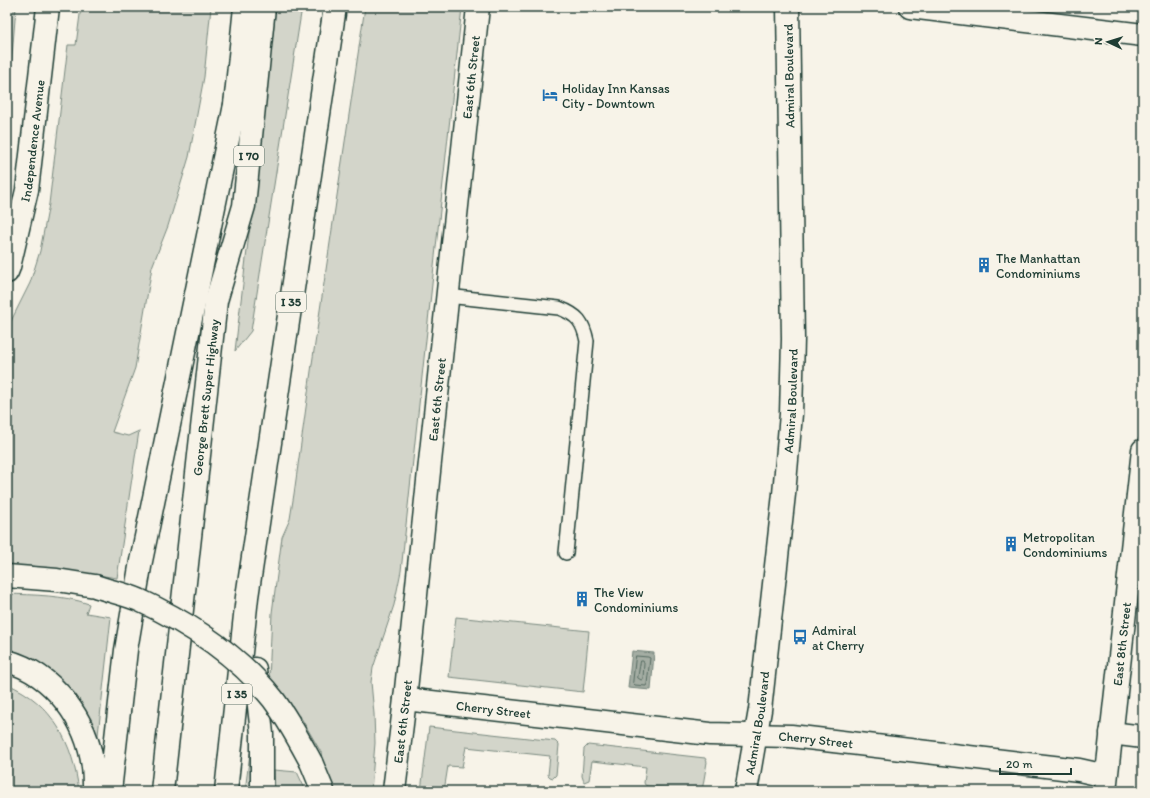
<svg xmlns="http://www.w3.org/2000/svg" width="1150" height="798" font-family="Itim,sans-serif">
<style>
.green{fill:#d3d5ca;stroke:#79897f}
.water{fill:#a4ada3;stroke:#6f8077}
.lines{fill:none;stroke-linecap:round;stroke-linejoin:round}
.shore{stroke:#546a60;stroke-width:1}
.service-casing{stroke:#1f3d34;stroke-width:16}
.minor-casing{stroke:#1f3d34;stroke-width:25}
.tertiary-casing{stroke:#1f3d34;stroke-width:25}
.secondary-casing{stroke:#1f3d34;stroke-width:25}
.motorway-casing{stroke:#1f3d34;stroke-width:25}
.service{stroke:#f7f3e8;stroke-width:13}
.minor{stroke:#f7f3e8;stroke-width:22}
.tertiary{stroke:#f7f3e8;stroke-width:22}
.secondary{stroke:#f7f3e8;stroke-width:22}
.motorway{stroke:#f7f3e8;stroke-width:22}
.motorway-bridge-casing{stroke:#1f3d34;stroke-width:25;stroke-linecap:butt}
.motorway-bridge{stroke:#f7f3e8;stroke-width:22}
.labels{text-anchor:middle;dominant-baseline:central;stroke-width:4;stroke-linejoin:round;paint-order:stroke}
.shield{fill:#f7f3e8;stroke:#60746a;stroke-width:1}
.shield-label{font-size:12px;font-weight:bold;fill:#1f3d34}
.street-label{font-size:13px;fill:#1f3d34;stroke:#f7f3e8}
.poi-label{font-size:13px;fill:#1f3d34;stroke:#f7f3e8;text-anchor:start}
</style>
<rect width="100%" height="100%" fill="#f7f3e8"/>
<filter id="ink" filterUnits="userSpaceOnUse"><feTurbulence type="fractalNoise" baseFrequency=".025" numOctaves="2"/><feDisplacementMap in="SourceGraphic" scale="8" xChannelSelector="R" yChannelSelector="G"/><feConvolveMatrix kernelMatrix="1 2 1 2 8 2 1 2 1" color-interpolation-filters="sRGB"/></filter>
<g filter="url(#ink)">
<g class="green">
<polygon points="7,7 16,7 7,118"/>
<polygon points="81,7 211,7 204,77 189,157 168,226 152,267 135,368 112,432 128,436 139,431 117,578 98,575 97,580 7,569 7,329 30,283 40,251 49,204 68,45 76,45"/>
<polygon points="276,7 302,7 251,331 235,351"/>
<polygon points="365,7 462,7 401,571 394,605 373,668 371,682 374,714 375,743 371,791 333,791 320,755 322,754 300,716 296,718 269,680 272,613 282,537 290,519 294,494 312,364"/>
<path d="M7,594C34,595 63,595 89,604L86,613L111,617L97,744L7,653Z"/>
<polygon points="456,617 589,631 583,692 449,677"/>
<path d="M7,684C53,703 73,744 79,791H7Z"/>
<polygon points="429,727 555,741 559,745 556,775 553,778 550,777 548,775 550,756 466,747 462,767 448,766 444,791 421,791"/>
<polygon points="588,745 705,758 707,762 702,791 667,791 668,788 648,786 645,785 644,783 646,767 592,761 589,780 584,782 582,776 584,749"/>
<polygon points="252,750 254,754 250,791 245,791 250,753"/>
<polygon points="274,770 297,772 306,791 275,791"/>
</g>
<polygon class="water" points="632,651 654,653 651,690 628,688"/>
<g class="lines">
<g class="shore">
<polygon points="636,656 648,657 650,658 647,684 646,686 635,685 633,683"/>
<polygon points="641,661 643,661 644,663 643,679 641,680 638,678"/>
</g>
<g class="service-casing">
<path id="service" d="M447,296L559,308C578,315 583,322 587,341L566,553"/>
</g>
<g class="minor-casing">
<g id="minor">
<path id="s1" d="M405,699L710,734L791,736L1079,770L1106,776"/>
<polyline points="1111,733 1143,737"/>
</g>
</g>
<g class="tertiary-casing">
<g id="tertiary">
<polyline points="910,7 1143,35"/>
<path id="s2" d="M7,272L9,267L27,190L48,7"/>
<path id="s3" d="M746,791L760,710L784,494L791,414L793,339L788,7"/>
<path id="s4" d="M1105,791L1143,450"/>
</g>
</g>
<g class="secondary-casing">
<g id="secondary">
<path id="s5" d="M394,791L405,699L478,7"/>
</g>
</g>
<g class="motorway-casing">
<g id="motorway">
<polyline points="234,115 245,7"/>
<polyline points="7,576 57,580 95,586"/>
<path d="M7,661C54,674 87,720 93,767C94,774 94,783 94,791"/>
<polyline points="255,669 262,734 262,791"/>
<polyline points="311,762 323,791"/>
<polyline points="110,791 126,650 141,561 236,100"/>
<path id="s6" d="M162,791L216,301L244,206L264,7"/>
<polyline points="226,791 247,597 335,7"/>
</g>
</g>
<use href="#service" class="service"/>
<use href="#minor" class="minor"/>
<use href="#tertiary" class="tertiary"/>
<use href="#secondary" class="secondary"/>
<use href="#motorway" class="motorway"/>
<g class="motorway-bridge-casing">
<path id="motorway-bridge" d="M95,586C109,591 125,594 139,600C189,623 238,655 273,699C288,719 299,740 311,762"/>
</g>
<use href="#motorway-bridge" class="motorway-bridge"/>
</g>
</g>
<defs>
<g id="hotel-bare" transform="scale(1.2)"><path d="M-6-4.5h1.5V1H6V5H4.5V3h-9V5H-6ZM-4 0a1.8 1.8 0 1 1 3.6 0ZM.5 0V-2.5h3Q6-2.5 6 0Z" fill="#1f6fb2" stroke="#f7f3e8" stroke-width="2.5" paint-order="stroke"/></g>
<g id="building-bare" transform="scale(1.2)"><path d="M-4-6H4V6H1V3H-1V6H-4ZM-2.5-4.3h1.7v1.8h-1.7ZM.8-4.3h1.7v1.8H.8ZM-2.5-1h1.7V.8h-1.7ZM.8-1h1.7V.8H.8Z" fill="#1f6fb2" stroke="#f7f3e8" stroke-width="2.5" paint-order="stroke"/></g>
<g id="bus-bare" transform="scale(1.2)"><path d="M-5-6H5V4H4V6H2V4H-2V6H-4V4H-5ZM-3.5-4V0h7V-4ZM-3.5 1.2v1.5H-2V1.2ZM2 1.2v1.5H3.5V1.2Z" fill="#1f6fb2" stroke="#f7f3e8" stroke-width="2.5" paint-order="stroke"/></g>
</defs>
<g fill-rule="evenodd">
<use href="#hotel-bare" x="550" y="95"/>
<use href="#building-bare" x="984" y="265"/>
<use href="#building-bare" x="1011" y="544"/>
<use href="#building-bare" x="582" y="599"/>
<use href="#bus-bare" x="800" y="637"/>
</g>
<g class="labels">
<g class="shield">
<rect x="234" y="146" width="30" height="20" rx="3"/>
<rect x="276" y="292" width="30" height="20" rx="3"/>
<rect x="222" y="684" width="30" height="20" rx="3"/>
</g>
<g class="shield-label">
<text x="249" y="156">I 70</text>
<text x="291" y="302">I 35</text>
<text x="237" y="694">I 35</text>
</g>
<g class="street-label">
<text transform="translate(789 76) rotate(-91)">Admiral Boulevard</text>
<text stroke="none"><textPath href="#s5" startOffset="718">East 6th Street</textPath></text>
<text stroke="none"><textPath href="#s2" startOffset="134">Independence Avenue</textPath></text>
<text stroke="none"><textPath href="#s6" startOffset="396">George Brett Super Highway</textPath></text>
<text stroke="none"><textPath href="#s5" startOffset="394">East 6th Street</textPath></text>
<text stroke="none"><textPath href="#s3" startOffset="393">Admiral Boulevard</textPath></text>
<text stroke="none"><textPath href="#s4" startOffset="148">East 8th Street</textPath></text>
<text stroke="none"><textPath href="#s1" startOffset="89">Cherry Street</textPath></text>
<text stroke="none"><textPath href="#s5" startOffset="70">East 6th Street</textPath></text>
<text stroke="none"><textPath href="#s3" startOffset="69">Admiral Boulevard</textPath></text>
<text stroke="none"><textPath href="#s1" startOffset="413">Cherry Street</textPath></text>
</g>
<g class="poi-label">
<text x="562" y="88">Holiday Inn Kansas<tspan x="562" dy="15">City - Downtown</tspan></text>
<text x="996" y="258">The Manhattan<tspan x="996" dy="15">Condominiums</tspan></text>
<text x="1023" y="537">Metropolitan<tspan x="1023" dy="15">Condominiums</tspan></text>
<text x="594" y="592">The View<tspan x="594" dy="15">Condominiums</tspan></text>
<text x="812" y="630">Admiral<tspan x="812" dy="15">at Cherry</tspan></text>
</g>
</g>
<rect width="1150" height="798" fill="none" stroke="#f7f3e8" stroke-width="24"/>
<rect x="12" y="12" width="1126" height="774" fill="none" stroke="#1f3d34" stroke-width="1.5" filter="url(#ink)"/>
<g transform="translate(1108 42) rotate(274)" stroke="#f7f3e8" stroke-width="3" paint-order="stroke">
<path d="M0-3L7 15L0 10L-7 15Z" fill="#1f3d34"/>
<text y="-6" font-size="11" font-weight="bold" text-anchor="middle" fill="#1f3d34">N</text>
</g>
<path d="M1000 768v6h71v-6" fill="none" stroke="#1f3d34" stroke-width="2"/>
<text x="1006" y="768" font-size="12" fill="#1f3d34" stroke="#f7f3e8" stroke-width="3" paint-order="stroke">20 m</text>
</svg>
